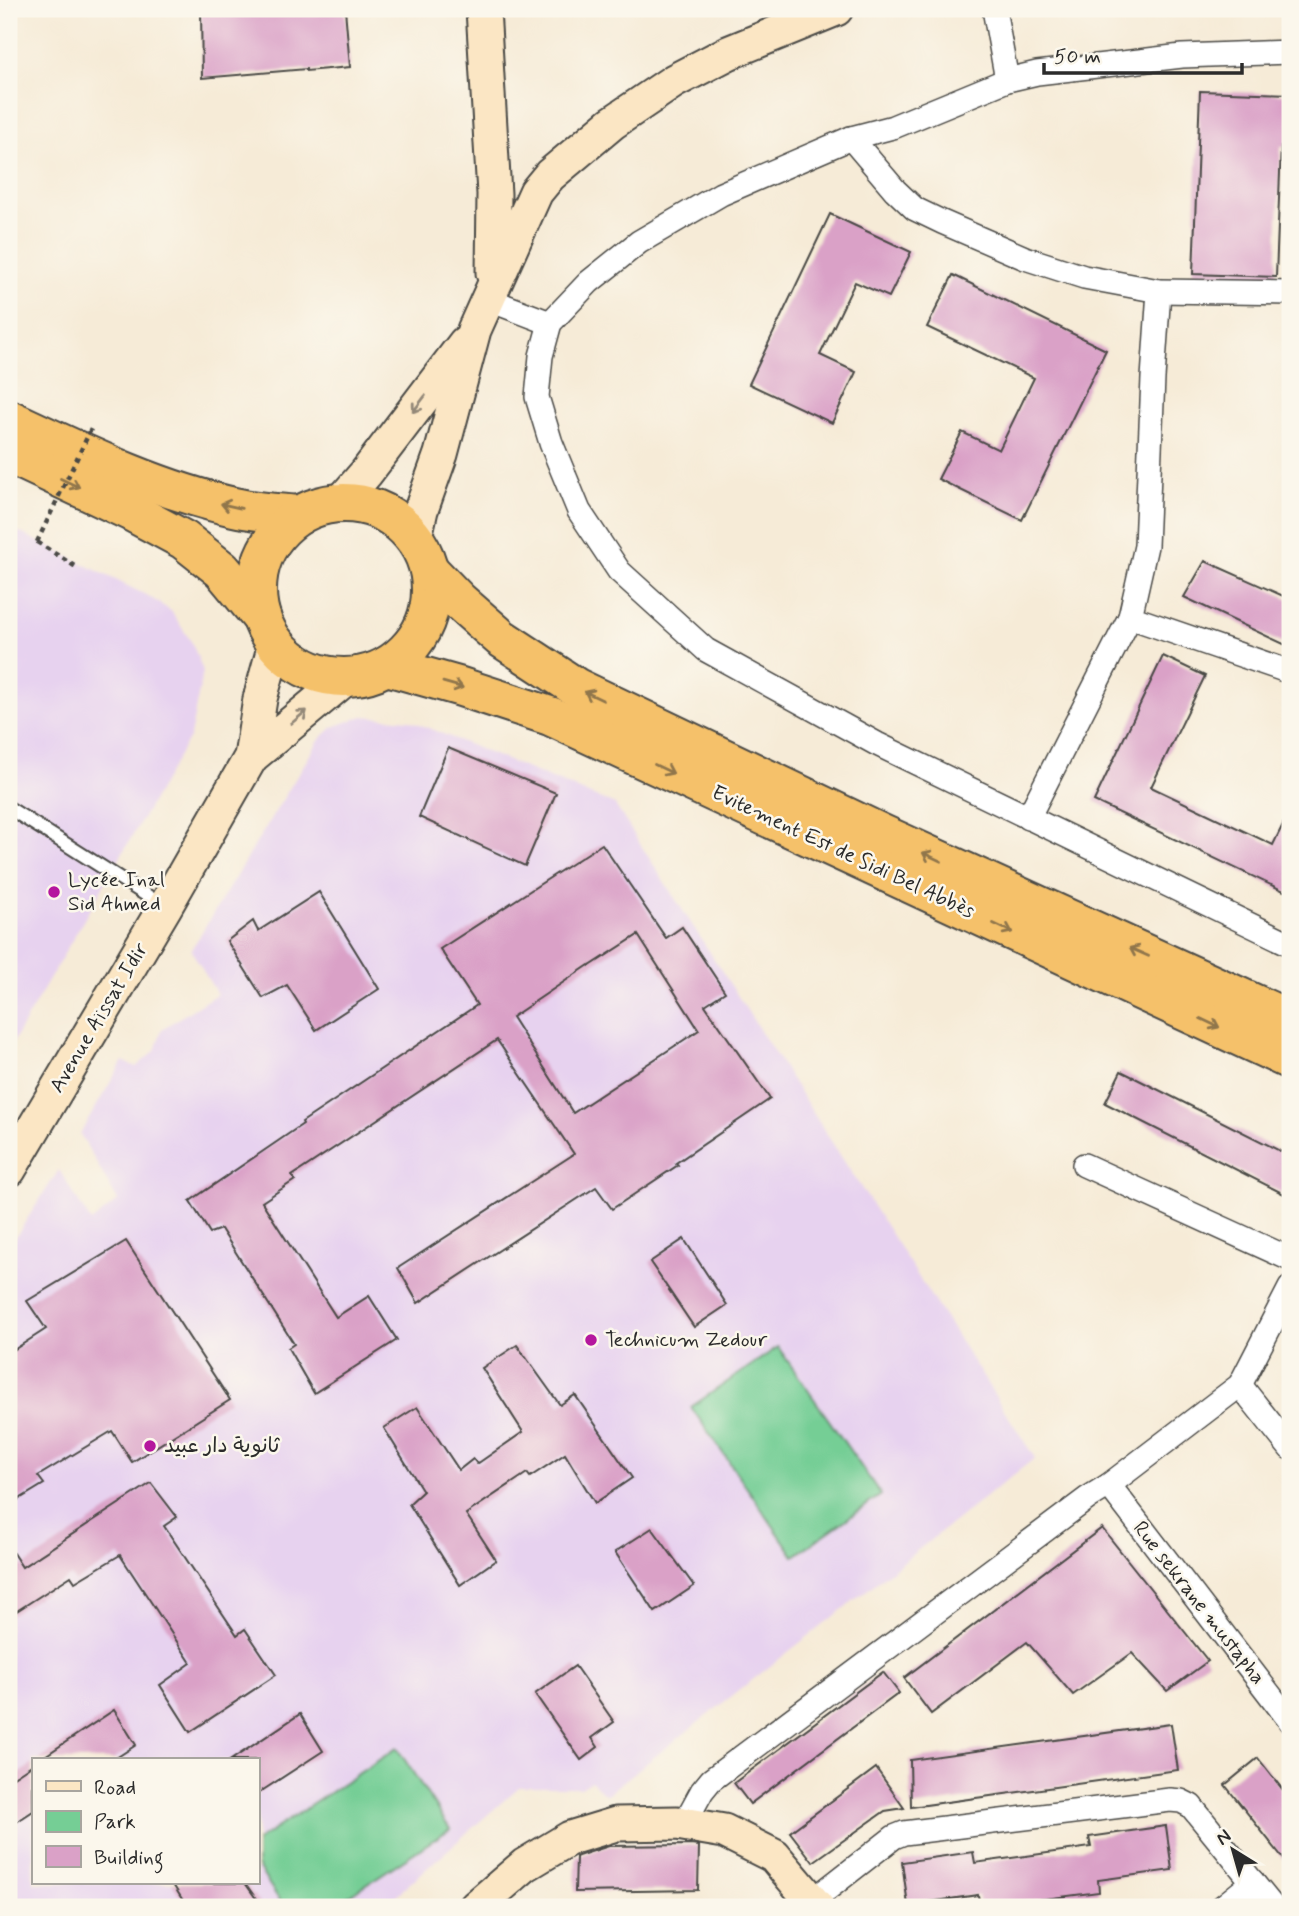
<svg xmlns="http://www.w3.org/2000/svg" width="1299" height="1916" font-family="Mynerve,'Playpen Sans Arabic',sans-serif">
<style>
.built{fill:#e7d2ef;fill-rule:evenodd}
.green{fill:#75ce95;stroke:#507c60;stroke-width:2}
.building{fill:#daa1c7;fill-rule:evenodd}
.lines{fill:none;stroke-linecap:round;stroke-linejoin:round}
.lane-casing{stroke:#494845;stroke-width:16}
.street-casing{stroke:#494845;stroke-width:26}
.secondary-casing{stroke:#494845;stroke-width:37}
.highway-casing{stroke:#494845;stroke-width:42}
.path{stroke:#494845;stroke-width:4.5;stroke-dasharray:5 5;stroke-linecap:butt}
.lane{stroke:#fff;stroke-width:12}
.street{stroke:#fff;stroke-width:23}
.secondary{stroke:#fbe6c4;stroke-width:33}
.highway{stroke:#f5c16b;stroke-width:38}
.path-bridge{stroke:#494845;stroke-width:4.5;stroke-dasharray:5 5;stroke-linecap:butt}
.oneway{stroke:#938878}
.oneway2{stroke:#90764b}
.poi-dot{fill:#b5179e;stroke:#fbf7ec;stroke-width:2.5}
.labels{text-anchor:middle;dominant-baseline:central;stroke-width:5;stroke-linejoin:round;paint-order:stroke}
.street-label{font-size:21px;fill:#2b2b2b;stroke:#fbf7ec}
.poi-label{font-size:21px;fill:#2b2b2b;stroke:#fbf7ec;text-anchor:start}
</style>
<rect width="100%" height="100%" fill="#fbf7ec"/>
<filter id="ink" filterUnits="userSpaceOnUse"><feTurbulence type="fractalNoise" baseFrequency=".0143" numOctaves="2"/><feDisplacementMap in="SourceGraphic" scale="14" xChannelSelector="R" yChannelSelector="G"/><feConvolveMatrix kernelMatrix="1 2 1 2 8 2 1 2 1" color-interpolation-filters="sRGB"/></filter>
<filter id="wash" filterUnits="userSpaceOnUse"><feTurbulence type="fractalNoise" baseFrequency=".00686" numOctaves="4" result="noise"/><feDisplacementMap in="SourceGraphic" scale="28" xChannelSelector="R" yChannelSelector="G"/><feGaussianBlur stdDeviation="1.57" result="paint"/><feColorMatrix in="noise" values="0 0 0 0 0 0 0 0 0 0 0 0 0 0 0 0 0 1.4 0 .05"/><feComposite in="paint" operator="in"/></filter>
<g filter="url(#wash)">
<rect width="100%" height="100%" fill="#f6ebd7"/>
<g class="built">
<polygon points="9,527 148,596 171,611 192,643 203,671 190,736 9,1049"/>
<path d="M363,716L409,720L615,805L1035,1458L606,1795L591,1781L581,1787H519L383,1907H9V1247L59,1170L91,1222L118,1201L80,1134L123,1061L136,1067L155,1051L162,1029L217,994L191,950L319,740L333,727ZM33,1760H257V1883H33Z"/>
</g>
<g class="green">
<polygon points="778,1347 881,1495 794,1556 691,1407"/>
<polygon points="397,1748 450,1829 332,1907 284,1907 257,1866 257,1841"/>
</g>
<g id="blocks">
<g class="building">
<polygon points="201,9 345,9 350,67 306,71 306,69 202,78"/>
<polygon points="1200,91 1290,94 1290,147 1281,146 1276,277 1193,274"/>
<polygon points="830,214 911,252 889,297 855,282 820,355 856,372 832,423 749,384"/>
<polygon points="953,275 1106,350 1022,520 938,479 962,432 999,450 1034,378 927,327"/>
<polygon points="1205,561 1290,599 1290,647 1184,597"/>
<polygon points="1163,656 1205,676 1151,787 1273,845 1290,810 1290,894 1094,801"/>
<polygon points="448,748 556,793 525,866 419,817"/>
<path d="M602,844L666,938L682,927L725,992L705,1005L770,1099L676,1163L678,1165L612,1209L596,1187L418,1303L398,1268L574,1154L497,1040L292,1176L295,1180L262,1202L336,1317L369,1296L397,1340L314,1393L288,1348L294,1344L221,1229L210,1233L190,1201L303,1124L302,1122L477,1005L440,949ZM638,935L699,1030L573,1113L512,1017L589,965L590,966Z"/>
<polygon points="319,892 379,989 316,1030 287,985 263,998 227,941 253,921 258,931"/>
<polygon points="1121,1071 1290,1156 1290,1197 1105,1103"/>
<polygon points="684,1239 727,1305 694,1327 650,1262"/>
<polygon points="126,1241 230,1400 132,1462 112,1431 38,1476 44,1484 16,1501 9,1489 9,1353 46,1329 27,1301"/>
<polygon points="517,1345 560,1405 575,1395 632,1478 595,1503 565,1454 530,1477 527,1473 466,1514 496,1560 460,1585 409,1504 423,1491 384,1428 417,1407 459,1470 473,1459 477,1464 523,1432 482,1368"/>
<polygon points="151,1483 177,1517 164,1526 237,1635 245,1629 276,1675 190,1732 160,1685 191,1663 120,1555 75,1582 71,1576 9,1616 9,1547 22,1567"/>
<polygon points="652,1528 694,1586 655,1612 615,1552"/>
<polygon points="1102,1528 1208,1661 1167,1691 1132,1653 1073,1695 1027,1642 931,1714 904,1678"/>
<polygon points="575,1666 614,1722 592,1738 598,1747 581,1760 535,1694"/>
<polygon points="883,1672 899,1693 750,1804 734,1783"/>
<polygon points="114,1710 136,1745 113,1760 39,1760"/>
<polygon points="300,1714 323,1751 257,1794 257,1760 231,1760"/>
<polygon points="1171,1724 1178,1770 911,1807 910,1760"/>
<polygon points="1258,1758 1290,1799 1290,1867 1225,1785"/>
<polygon points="33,1764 33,1811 9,1827 9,1780"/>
<polygon points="876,1768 904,1808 885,1811 813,1862 790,1832"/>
<polygon points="1166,1826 1172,1870 1098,1880 1099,1892 983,1907 980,1907 978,1895 908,1905 902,1862 973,1852 975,1863 1091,1847 1089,1837"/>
<polygon points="690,1845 699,1846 698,1890 575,1892 576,1857 578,1856 609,1846"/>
<polygon points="172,1883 245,1883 262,1907 187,1907"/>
</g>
</g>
</g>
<g filter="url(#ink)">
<use href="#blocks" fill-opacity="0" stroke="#494845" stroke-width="2"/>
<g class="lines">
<g class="lane-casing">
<polyline id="lane" points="9,808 165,907"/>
</g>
<g class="street-casing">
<g id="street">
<polyline points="994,9 1007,80"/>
<polyline points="1290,52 1182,56 1037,73 1007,80 893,127 851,138 721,194 639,242 589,282 550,323 541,356 537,397 551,443 579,511 619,571 706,650 877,744 1290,944"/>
<polyline points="851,138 895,190 915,209 942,222 1025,258 1084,277 1159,291 1153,378 1146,546 1130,617 1290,672"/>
<polyline points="1159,291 1290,293"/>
<polyline points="487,299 550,323"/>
<polyline points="1028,818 1130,617"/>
<polyline points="1084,1165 1290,1259"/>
<polyline points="1240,1385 1290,1448"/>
<polyline points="1109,1485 1290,1721"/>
<polyline points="684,1824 702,1791 711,1780 1088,1498 1109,1485 1240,1385 1290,1288"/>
<polyline points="812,1901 894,1837 904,1833 1170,1800 1181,1801 1191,1806 1273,1907"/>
<polyline points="1222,1907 1253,1882"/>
</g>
</g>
<g class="secondary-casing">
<g id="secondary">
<polyline points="483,9 494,194 493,273"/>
<polyline points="341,502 366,473 465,343"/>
<polyline points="415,537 421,510 441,454 474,330 536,192 550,175 612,123 674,81 728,53 836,9"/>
<polyline points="251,757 346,678"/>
<polyline points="9,1170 165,907 251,757 260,699 275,644"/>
<polyline points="476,1907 525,1865 570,1838 616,1824 677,1823 724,1831 774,1856 817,1907"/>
</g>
</g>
<g class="highway-casing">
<g id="highway">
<path d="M9,419C82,453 155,489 234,507C255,512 278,513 299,515"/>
<polyline points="9,454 130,511 184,540 222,570 261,617"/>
<circle cx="344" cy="590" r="87"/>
<polyline points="430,571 459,601 501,638 577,688 882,834 1290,1020"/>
<polyline points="387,666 458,686 550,716 1290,1060"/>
</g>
</g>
<polyline class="path" points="37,542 76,567"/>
<use href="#lane" class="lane"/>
<use href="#street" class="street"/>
<use href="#secondary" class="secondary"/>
<use href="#highway" class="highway"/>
<polyline class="path-bridge" points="37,542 91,429"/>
</g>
<defs><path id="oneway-shaft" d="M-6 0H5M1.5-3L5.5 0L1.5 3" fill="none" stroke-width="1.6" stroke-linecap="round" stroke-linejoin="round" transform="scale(1.75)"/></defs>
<g class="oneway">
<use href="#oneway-shaft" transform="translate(419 404) rotate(127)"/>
<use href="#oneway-shaft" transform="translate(299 717) rotate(-40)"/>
</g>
<g class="oneway2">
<use href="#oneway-shaft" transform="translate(70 483) rotate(25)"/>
<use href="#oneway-shaft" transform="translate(231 506) rotate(-167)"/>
<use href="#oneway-shaft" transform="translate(453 685) rotate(16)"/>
<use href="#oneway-shaft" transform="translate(594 696) rotate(-154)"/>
<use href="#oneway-shaft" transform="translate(664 769) rotate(25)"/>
<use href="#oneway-shaft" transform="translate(932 857) rotate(-155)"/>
<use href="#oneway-shaft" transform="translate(1003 928) rotate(25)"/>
<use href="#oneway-shaft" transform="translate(1139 952) rotate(-156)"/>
<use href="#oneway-shaft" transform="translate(1210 1023) rotate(25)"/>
</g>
</g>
<g class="poi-dot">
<circle cx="54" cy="892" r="7"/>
<circle cx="591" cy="1340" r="7"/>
<circle cx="150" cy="1446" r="7"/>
</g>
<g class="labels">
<g class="street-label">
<text transform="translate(843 852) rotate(25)">Evitement Est de Sidi Bel Abbès</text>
<text transform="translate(99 1018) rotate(-59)">Avenue Aïssat Idir</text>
<text transform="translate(1199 1603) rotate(52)">Rue sekrane mustapha</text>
</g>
<g class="poi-label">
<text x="68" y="880">Lycée Inal<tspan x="68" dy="24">Sid Ahmed</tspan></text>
<text x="605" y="1340">Technicum Zedour</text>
<text x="164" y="1446">ثانوية دار عبيد</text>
</g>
</g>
<rect width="1299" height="1916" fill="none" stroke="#fbf7ec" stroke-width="35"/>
<rect x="32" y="1758" width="228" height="126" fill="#fbf7ec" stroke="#a8a59f" stroke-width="2"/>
<rect x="46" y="1781" width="35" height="10" fill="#fbe6c4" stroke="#a8a59f" stroke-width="2"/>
<text x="94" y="1794" font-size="21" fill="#2b2b2b">Road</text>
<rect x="46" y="1811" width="35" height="21" fill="#75ce95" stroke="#a8a59f" stroke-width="2"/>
<text x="94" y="1828" font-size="21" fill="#2b2b2b">Park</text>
<rect x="46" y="1846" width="35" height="21" fill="#daa1c7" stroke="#a8a59f" stroke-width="2"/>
<text x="94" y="1864" font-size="21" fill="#2b2b2b">Building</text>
<g transform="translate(1233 1850) rotate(323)" stroke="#fbf7ec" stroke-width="5" paint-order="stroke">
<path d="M0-5L12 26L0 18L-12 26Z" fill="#2b2b2b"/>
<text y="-10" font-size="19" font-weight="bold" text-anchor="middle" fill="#2b2b2b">N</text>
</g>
<path d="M1044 63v10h198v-10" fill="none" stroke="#2b2b2b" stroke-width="3.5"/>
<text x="1054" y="63" font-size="21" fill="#2b2b2b" stroke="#fbf7ec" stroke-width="5" paint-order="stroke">50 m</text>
</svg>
